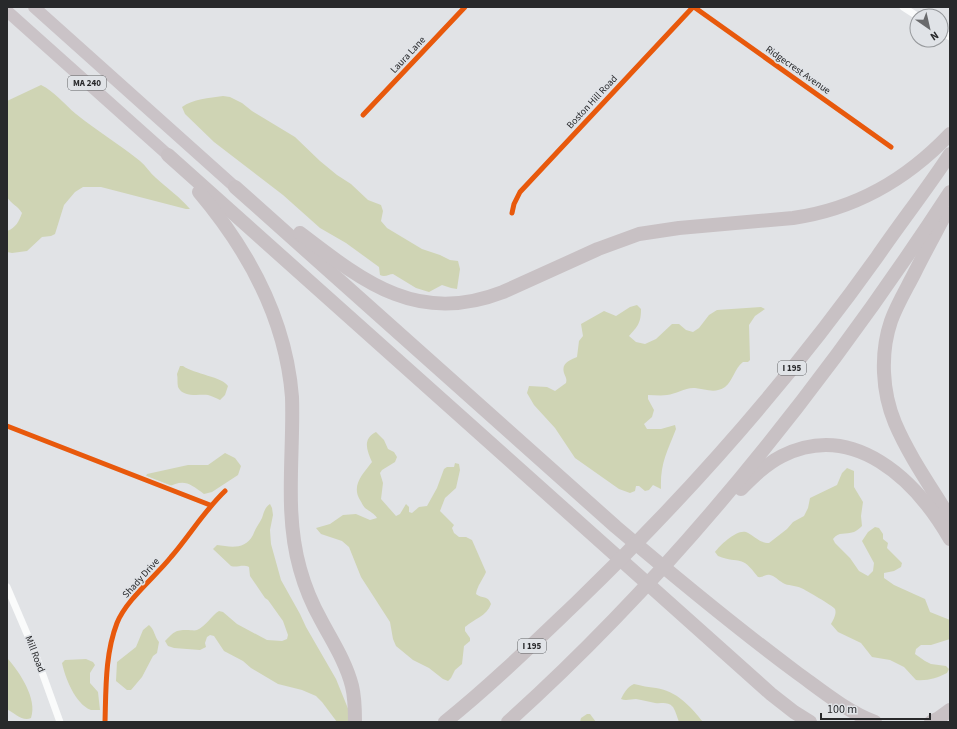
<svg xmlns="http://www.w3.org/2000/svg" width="957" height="729" font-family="'Source Sans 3',sans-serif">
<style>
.green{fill:#cfd4b4}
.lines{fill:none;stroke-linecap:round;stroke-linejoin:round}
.minor{stroke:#fafbfb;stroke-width:7}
.trunk{stroke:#cac3c7;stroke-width:12}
.motorway{stroke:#c8c1c4;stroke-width:14}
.cycleway-casing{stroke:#e0e3e7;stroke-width:8}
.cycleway{stroke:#e8590c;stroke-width:5}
.labels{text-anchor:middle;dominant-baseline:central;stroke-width:3.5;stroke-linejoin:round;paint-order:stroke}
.shield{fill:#e0e3e7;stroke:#5f6163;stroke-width:1}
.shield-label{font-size:9px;font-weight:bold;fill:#28292b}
.street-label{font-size:10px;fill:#28292b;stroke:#e0e3e7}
</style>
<rect width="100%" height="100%" fill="#e1e3e6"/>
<g class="green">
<path d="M41,85C54,91 64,104 76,114C96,130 119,144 140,161C146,166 150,173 156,178C168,189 180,197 190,209H186L101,187H83L75,192L64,205L55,234L51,236L42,237L27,251L12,253L7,252V231C16,228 19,221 22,213C17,205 11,204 7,197V101Z"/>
<path d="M223,96L230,97L242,103L252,111L295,137L320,161L337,175L351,184L368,200L381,205L383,211L381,221L387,228L422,249L440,255L450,260L458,261L460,269L457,289L451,288L442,285L429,292L416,288L393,274C389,274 385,278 380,275L379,267L346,243L320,228L283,195L214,142L185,114L182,107C193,99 209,98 223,96Z"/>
<path d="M637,305L641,309C641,323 638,326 629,336L636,342L645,344L656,339L672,324H679L686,330L693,332L699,328L709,315L717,310L761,307L765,309L755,316L749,325L750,360L748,362H743C734,369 733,381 725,387C715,394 705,389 695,388C686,387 676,394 667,395C661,396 654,395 648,395V399L654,410L652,417L644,424L647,429H661L675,425L676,429C667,452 660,464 661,489L653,485L649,490L645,491L639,486H636L635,491L630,493L619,489L575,458L555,428L534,405L527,393L529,386L547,387L555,391L566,383C567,379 566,378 564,373C561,363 570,360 577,357L579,341L583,336L581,324L604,311L616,316L630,307Z"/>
<path d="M180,366H183C194,374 223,377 228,386L225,395L220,400C216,398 212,396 208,395C198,394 183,398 178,387C177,383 178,378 177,374Z"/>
<path d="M376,432L384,440L388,449L394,452L397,457L395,462L382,470L380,473L383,483L381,499L396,516L400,514L406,504L409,507V512L412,513L419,507L427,506L437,488L444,469L447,467H454L455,463L459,464L460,470L456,488L445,498L440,511L454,525L452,528L454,533L459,537H466L472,540L486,572C483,579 477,586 476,594C482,599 488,595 491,604C487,616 474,619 465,627V631L470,638V641L464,646L462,664L455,670L451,678L448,681L443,679L429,668L413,660L396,646L393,639L390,622L361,577L349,547L342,541L321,534L316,528L330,524L343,515L356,514L370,520L377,518C374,513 370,512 365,508C363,506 362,503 360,500C351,485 363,474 372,462C367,451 362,439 376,432Z"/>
<path d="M225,453L235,458L241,466L238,475L212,492L204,494C190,484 184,478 167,488L145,478L147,474L188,465H208Z"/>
<path d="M847,468L854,471V487L863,502L861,516L862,526C860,528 856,531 854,532C845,535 839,531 833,539L835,543L850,558L859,571L868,576L873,571L874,563L862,541L868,532L875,527L879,528L883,534V539L888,543L887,548L902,563L901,567L894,571L884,573V578L894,585L925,599L930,612L950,620V639L931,645H921L916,649L915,654L925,661L931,664L946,666L949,669L947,673C937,678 928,681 916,680L904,667L890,660L872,657L861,643L838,632L831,624C833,620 837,614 835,609C833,606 806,590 801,588C795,585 788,586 783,583C778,580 775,576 770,575C765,574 763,578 758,577C740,553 741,565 718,556L715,552C720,545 737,529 746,532C755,536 759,543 769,543L787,529L793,522L804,516L808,508L810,498L837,485L842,473Z"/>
<path d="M270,504L272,508L273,515L270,530L271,544L281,580L300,614L306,627L336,679L349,711L351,722H337L322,702L316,696L302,690L278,684L251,668L243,661L224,651L214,636L210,635L207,637L205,643L206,647L200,650L174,648L168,646L165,641C174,632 175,630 187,630C190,630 195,631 197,630C205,627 212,615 219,611L223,612L237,624L267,640L282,641L287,639L288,635L283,621L268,600L265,598L250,576L249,567C242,564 237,568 231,566L213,549L217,545C231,547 245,550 253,535C255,529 259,524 262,518C264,512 265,507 270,504Z"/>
<path d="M149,625C155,630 154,636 159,642L157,653L153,656L142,677L131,690H127L116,681L117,662L136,647L143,630Z"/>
<path d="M7,658C19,671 38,699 31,718C23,722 14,713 7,709Z"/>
<path d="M86,659L93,662L95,665L90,673V683L98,692L100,710C97,710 93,710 91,710C75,704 65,677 62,663L65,660Z"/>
<path d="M634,684C642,686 648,687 656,688C677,691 691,707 703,722H679C677,717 676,712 673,707C667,701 662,704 655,703C649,702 643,700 636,699C631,699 626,701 621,699C624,693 627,687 634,684Z"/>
<polygon points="587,714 590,714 596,722 580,722 581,718"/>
</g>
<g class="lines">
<g class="minor">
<polyline points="694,7 891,147"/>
<polyline points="903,7 917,16"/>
<polyline points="941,32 950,37"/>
<polyline points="363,115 465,7"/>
<polyline points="512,213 514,204 520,192 693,7"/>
<polyline points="7,426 210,505"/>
<polyline points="7,587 34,650 60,722"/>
<path d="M105,722C106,689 105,654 117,623C126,600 156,576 171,557C190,535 204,511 225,491"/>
</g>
<g class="trunk">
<polyline points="34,7 235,187"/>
<polyline points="7,11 168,155"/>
</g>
<g class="motorway">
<polyline points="168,155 771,694 794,712 810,722"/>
<path d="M235,187L616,527C675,577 734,626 796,672C821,690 846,711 875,722"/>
<path d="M199,192C248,250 286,320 292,397C294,454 284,513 300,569C305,587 312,604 321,620C332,641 346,662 352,686C355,698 355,710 355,722"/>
<path d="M946,213C936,232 925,252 915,272C907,288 897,304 891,321C880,353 882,392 895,423C909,456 931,487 950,518"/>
<path d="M300,233C365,283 418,325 503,292L598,249L639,234L679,228L793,218C856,209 906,180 950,134"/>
<path d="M741,489C753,477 766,464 782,456C854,420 916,480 950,539"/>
<path d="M445,722C491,685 533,644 576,603C686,497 788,382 877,257C901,222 927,189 950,154"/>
<path d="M508,722C680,567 824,385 950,192"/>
<polyline points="931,722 939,718 950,710"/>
</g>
<g class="cycleway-casing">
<g id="cycleway">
<polyline points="694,7 891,147"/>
<polyline points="363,115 465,7"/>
<polyline points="512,213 514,204 520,192 693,7"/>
<polyline points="7,426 210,505"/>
<path d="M105,722C106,689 105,654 117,623C126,600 156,576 171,557C190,535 204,511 225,491"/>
</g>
</g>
<use href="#cycleway" class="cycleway"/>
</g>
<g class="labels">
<g class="shield">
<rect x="68" y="76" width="38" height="14" rx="3"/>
<rect x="778" y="361" width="28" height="14" rx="3"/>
<rect x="518" y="639" width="28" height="14" rx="3"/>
</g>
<g class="shield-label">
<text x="87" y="83">MA 240</text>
<text x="792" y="368">I 195</text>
<text x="532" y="646">I 195</text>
</g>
<g class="street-label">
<text transform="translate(408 55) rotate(-47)">Laura Lane</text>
<text transform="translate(798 70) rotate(35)">Ridgecrest Avenue</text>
<text transform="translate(592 102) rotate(-47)">Boston Hill Road</text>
<text transform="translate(141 578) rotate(-48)">Shady Drive</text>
<text transform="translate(35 654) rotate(69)">Mill Road</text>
</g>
</g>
<rect width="957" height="729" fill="none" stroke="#28292b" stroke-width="16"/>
<g transform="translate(929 28) rotate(146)"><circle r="19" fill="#e0e3e7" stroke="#96999c"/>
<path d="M0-3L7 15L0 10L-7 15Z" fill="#696a6c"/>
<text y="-6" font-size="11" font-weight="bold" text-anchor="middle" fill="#28292b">N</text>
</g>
<path d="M821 713v6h109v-6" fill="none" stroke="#28292b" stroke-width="2"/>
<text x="827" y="713" font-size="12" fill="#28292b" stroke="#e0e3e7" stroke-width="3" paint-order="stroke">100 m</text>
</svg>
